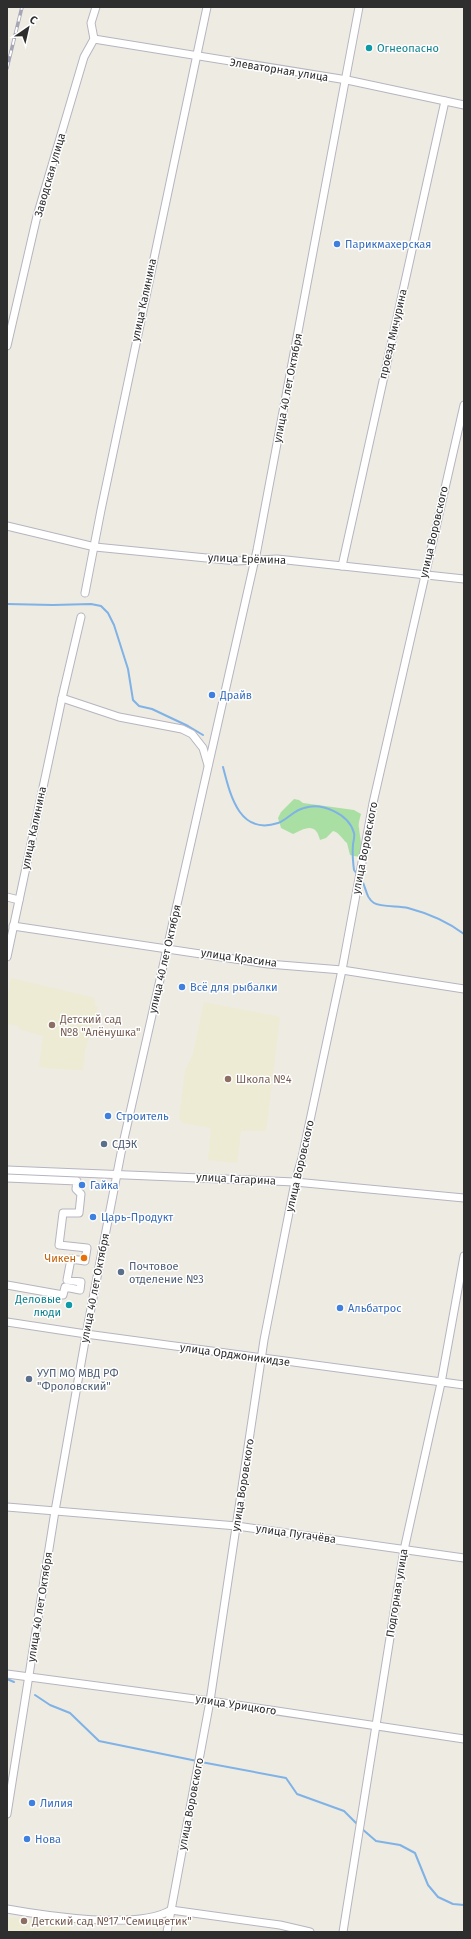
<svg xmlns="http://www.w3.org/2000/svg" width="471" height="1939" font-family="'Fira Sans',sans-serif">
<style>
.education{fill:#edebd3}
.green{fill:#aadfa4}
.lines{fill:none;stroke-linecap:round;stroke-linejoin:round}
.stream{stroke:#7fb2e6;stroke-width:2}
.minor-casing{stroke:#b6b5c0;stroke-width:9}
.minor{stroke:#fff;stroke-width:7}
.rail-casing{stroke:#a6a5b6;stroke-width:3.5}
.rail{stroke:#fff;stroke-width:2;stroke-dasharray:6;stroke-linecap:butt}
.culture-dot{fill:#0f9aa8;stroke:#fff;stroke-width:1.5}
.shop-dot{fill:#3f7fe0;stroke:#fff;stroke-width:1.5}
.education-dot{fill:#8d6e63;stroke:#fff;stroke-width:1.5}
.service-dot{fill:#5c6f8a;stroke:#fff;stroke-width:1.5}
.food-dot{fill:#e8710a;stroke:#fff;stroke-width:1.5}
.labels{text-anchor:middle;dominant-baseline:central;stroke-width:3;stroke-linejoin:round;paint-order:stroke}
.culture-label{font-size:11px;fill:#0d838f;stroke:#fff;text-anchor:start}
.street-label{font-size:11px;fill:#2e2e2e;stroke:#fff}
.shop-label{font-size:11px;fill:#366cbe;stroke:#fff;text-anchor:start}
.education-label{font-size:11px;fill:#785e54;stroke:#fff;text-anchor:start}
.service-label{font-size:11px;fill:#4e5e75;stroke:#fff;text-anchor:start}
.food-label{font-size:11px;fill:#c56008;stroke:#fff;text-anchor:end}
</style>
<rect width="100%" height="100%" fill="#eeebe2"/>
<g class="education">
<polygon points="11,978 95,998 95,1006 98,1007 85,1050 83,1070 59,1069 39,1067 43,1036 19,1029 19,1026 7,1024 7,1000"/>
<polygon points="204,1002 280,1017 266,1131 241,1131 237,1163 208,1160 211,1128 183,1123 179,1119 185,1071 193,1054"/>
<polygon points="9,1917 71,1926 70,1932 7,1932"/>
</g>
<path class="green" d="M294,799L299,800L303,803L354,810L361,814C360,818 358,824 359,828C360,839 363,845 359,857L350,855L347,843C342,839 339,832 333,831L326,838L320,840C319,837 318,833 316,831C310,824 300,831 293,834L281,828L278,818L281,812Z"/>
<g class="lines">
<g class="stream">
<polyline points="7,604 53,605 91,604 101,606 108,613 114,625 128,669 133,700 139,706 152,709 188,726 203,735"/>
<path d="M223,767C230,794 239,836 278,823C287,820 294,810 304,808C322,802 349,814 354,833C355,837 353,842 353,845C352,854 353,862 354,870L357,874"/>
<path d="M361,879C367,888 365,897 374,903C380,907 399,906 408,908C427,913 448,922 464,934"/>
<polyline points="7,1679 14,1682"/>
<polyline points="35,1695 50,1705 70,1713 99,1741 197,1761"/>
<polyline points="201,1762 286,1778 297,1794 344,1811 358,1825"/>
<polyline points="361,1828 376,1841 400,1845 415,1853 428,1885 438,1897 453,1904 464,1905"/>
</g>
<g class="minor-casing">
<g id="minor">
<polyline points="94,39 347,80 464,105"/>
<polyline points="7,346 37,216 84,57 94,39 91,23 96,7"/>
<polyline points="7,526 95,547 237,561 277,559 464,579"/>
<polyline points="342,566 445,101"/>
<polyline points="85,593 101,510 207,7"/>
<polyline points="62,698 119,717 182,729 192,734 203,748 208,765"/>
<polyline points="7,897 19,900"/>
<polyline points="13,926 268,964 342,970 464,989"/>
<polyline points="7,957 62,698 81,617"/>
<polyline points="7,1170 295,1182 464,1198"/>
<polyline points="7,1178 77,1181 76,1189 81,1194 79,1213 63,1213 59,1245 87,1248 85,1261 71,1259 67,1280 81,1282 80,1290 65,1287 63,1295 7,1285"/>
<polyline points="7,1322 86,1334 464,1385"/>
<polyline points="7,1507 237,1526 464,1558"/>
<polyline points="7,1674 210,1701 464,1739"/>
<polyline points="7,1814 55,1511 88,1324 122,1148 257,550 359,7"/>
<path d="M7,1909C46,1916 138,1930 171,1910L280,1925L310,1932"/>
<polyline points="167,1932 210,1701 264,1340 295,1182 302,1158 342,970 373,803 464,405"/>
<polyline points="343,1932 404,1550 441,1383 464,1256"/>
</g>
</g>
<use href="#minor" class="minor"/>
<g class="rail-casing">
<polyline id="rail" points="7,68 22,7"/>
</g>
<use href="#rail" class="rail"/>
</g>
<g class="culture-dot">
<circle cx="369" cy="48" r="4"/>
<circle cx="69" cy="1305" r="4"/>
</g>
<g class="shop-dot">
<circle cx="337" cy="244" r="4"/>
<circle cx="212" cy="695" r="4"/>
<circle cx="182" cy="987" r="4"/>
<circle cx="108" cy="1116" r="4"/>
<circle cx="82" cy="1185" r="4"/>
<circle cx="93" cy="1217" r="4"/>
<circle cx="340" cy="1308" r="4"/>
<circle cx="32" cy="1803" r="4"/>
<circle cx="27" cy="1839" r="4"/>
</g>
<g class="education-dot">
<circle cx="52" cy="1025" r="4"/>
<circle cx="228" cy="1079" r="4"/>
<circle cx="24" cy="1921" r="4"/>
</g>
<g class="service-dot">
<circle cx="104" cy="1144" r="4"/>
<circle cx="121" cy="1272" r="4"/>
<circle cx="29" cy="1379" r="4"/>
</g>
<circle class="food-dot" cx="84" cy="1258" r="4"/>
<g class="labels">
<g class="culture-label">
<text x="377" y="48">Огнеопасно</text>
<text x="61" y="1299" text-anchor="end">Деловые<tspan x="61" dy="13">люди</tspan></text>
</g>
<g class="street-label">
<text transform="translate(279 70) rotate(9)">Элеваторная улица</text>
<text transform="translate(50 175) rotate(-74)">Заводская улица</text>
<text transform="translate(144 300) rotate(-78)">улица Калинина</text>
<text transform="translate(393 334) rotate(-77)">проезд Мичурина</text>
<text transform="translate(288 388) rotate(-79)">улица 40 лет Октября</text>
<text transform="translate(434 532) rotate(-77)">улица Воровского</text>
<text transform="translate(247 559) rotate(2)">улица Ерёмина</text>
<text transform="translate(34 828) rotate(-78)">улица Калинина</text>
<text transform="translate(365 848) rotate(-79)">улица Воровского</text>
<text transform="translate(239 958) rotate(8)">улица Красина</text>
<text transform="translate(165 959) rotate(-77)">улица 40 лет Октября</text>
<text transform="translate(300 1166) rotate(-77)">улица Воровского</text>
<text transform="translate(236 1179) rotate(3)">улица Гагарина</text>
<text transform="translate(95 1288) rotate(-79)">улица 40 лет Октября</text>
<text transform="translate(235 1355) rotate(8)">улица Орджоникидзе</text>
<text transform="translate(243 1485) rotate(-81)">улица Воровского</text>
<text transform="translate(296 1534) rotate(8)">улица Пугачёва</text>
<text transform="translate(397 1593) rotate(-81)">Подгорная улица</text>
<text transform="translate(40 1607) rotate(-81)">улица 40 лет Октября</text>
<text transform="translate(236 1705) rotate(9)">улица Урицкого</text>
<text transform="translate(191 1804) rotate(-79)">улица Воровского</text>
</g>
<g class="shop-label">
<text x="345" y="244">Парикмахерская</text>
<text x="220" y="695">Драйв</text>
<text x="190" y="987">Всё для рыбалки</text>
<text x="116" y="1116">Строитель</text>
<text x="90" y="1185">Гайка</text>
<text x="101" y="1217">Царь-Продукт</text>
<text x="348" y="1308">Альбатрос</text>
<text x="40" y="1803">Лилия</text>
<text x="35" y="1839">Нова</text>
</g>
<g class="education-label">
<text x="60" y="1019">Детский сад<tspan x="60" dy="13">№8 "Алёнушка"</tspan></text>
<text x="236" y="1079">Школа №4</text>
<text x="32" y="1921">Детский сад №17 "Семицветик"</text>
</g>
<g class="service-label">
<text x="112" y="1144">СДЭК</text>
<text x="129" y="1266">Почтовое<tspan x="129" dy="13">отделение №3</tspan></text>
<text x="37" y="1373">УУП МО МВД РФ<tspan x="37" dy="13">"Фроловский"</tspan></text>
</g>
<g class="food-label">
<text x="76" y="1258">Чикен</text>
</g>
</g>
<rect width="471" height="1939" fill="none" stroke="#2e2e2e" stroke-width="16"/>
<g transform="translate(28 28) rotate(34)" stroke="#ffffff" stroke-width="3" paint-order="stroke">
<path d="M0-3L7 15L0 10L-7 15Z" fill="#2e2e2e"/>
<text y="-6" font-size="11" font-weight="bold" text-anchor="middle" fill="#2e2e2e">С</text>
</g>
</svg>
